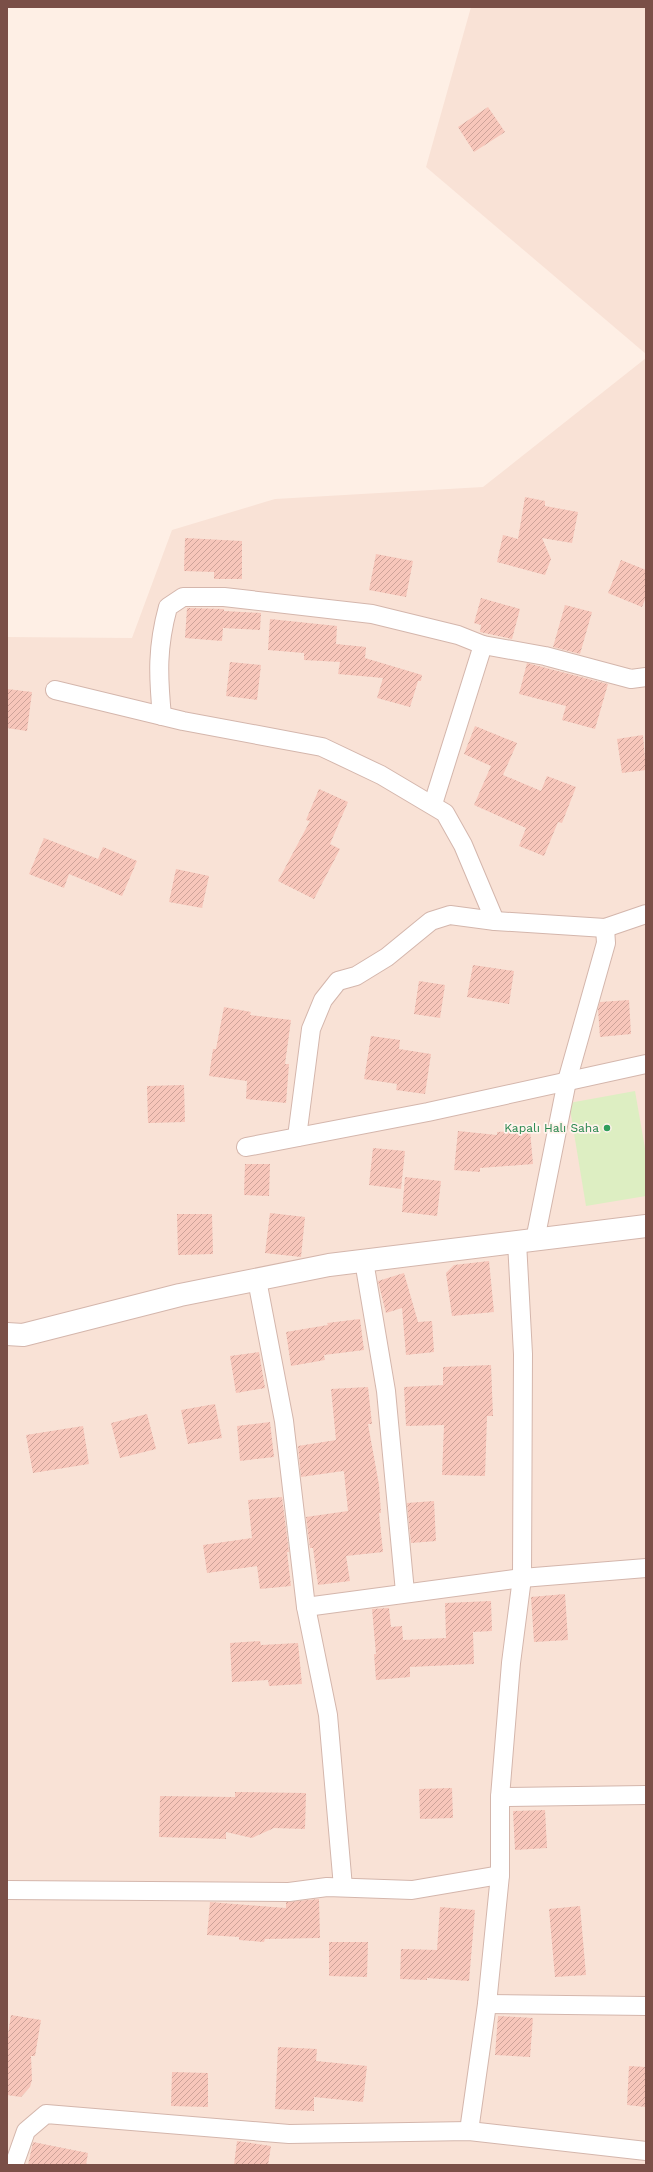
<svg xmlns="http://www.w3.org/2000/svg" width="653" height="2172" font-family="'Work Sans',sans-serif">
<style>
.residential{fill:#f9e2d6}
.garden{fill:#ddeec2}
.building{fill:url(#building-hatch)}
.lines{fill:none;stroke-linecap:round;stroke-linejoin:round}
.minor-casing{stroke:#d4b6ac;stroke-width:20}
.tertiary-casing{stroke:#d4b6ac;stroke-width:24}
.minor{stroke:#fff;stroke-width:18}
.tertiary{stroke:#fff;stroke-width:22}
.leisure-dot{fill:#2e9e5b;stroke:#fff4ed;stroke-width:1.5}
.labels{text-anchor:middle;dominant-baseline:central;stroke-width:3.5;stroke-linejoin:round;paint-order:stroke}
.leisure-label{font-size:12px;fill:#27864d;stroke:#fff4ed;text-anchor:end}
</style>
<defs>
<pattern id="building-hatch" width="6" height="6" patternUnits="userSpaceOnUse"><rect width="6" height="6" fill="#f7c6ba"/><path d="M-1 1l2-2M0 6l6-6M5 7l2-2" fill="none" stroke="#cda399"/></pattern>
</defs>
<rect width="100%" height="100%" fill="#feefe5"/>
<g class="residential">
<polygon points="471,7 646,7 646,354 426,167"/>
<polygon points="646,358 646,2165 7,2165 7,637 132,638 172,530 275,499 483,487"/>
</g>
<polygon class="garden" points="635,1091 646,1154 646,1196 586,1206 569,1103"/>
<g class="building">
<polygon points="488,107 505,132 474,152 458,127"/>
<polygon points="525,497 545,501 545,506 578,512 572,543 542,538 551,559 545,575 497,562 503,535 518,539"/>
<polygon points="185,538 242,541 242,579 214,579 214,572 184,571"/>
<polygon points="376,554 413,561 406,597 369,590"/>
<polygon points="621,560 646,570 646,597 642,607 608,593"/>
<polygon points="481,598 520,609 512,639 480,632 481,625 474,623"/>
<polygon points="565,605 592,612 580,654 553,647"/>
<polygon points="187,608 224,609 224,611 261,613 260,630 223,628 222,641 185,638"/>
<polygon points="270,619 337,626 336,644 366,647 365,658 422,675 421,681 418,681 410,707 377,698 383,678 338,674 340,662 304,660 304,653 268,650"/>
<polygon points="230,662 261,665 257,700 226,696"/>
<polygon points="527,663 608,684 595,729 562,720 566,706 519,694"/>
<polygon points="7,689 32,692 27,731 7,728"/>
<polygon points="475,726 517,743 503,775 541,791 547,776 576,787 562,823 558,822 544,856 519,846 526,828 474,805 491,766 464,754"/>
<polygon points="643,735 646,770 622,773 617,739"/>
<polygon points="319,789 348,802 330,844 340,849 314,899 278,881 310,821 306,820"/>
<polygon points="44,838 98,859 103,847 137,861 122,896 69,874 64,888 29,874"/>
<polygon points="176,869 209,876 202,908 169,902"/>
<polygon points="473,965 514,971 509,1004 467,997"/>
<polygon points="419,981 445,985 440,1018 414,1014"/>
<polygon points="629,1000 631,1034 600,1037 598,1009 600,1002"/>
<polygon points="224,1007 251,1012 250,1015 291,1020 285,1064 289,1064 286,1103 246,1099 247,1081 209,1076 213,1049 216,1049"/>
<polygon points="371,1036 400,1040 399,1049 431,1054 425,1094 396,1090 397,1084 364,1079"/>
<polygon points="184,1085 185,1122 148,1123 147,1086"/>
<polygon points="530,1130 533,1164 480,1168 480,1172 454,1170 458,1131 497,1135 497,1132"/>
<polygon points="373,1148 405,1151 401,1189 369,1185"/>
<polygon points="245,1164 270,1164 269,1196 244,1195"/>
<polygon points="405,1177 441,1181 437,1216 402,1212"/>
<polygon points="270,1213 305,1217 301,1257 265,1253"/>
<polygon points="177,1214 212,1214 213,1254 178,1255"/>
<polygon points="489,1261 494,1312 452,1316 446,1273 454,1265"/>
<polygon points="404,1273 418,1322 432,1321 434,1352 406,1355 402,1308 386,1313 378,1281"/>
<polygon points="360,1319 364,1350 324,1355 325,1360 291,1366 286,1332 328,1325 327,1323"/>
<polygon points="259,1352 265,1388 236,1393 230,1356"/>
<polygon points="491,1365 493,1416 487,1416 485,1476 442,1475 444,1425 406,1426 404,1387 443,1385 443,1367"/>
<polygon points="368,1387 372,1424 368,1424 379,1485 381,1513 379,1513 383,1552 346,1556 350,1581 318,1585 313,1548 310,1548 306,1517 348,1511 344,1472 343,1471 301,1477 298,1446 336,1440 331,1389"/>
<polygon points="215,1404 222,1438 188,1444 181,1410"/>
<polygon points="147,1414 156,1449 120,1458 111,1423"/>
<polygon points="270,1422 274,1457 240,1461 237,1426"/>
<polygon points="83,1426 89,1464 33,1473 26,1435"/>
<polygon points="282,1497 289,1552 287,1552 291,1586 260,1589 257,1566 207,1573 203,1545 252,1538 248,1500"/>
<polygon points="434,1501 436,1541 411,1543 407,1503"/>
<polygon points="565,1594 568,1640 534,1642 531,1597"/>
<polygon points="491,1601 492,1631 473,1632 474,1664 410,1667 410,1677 376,1680 374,1654 376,1654 372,1609 389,1608 391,1627 402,1626 403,1640 446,1638 445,1603"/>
<polygon points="260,1641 261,1645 298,1643 302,1684 269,1686 268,1680 232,1682 230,1643"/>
<polygon points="452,1788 453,1818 420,1819 419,1789"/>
<polygon points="235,1792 306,1793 305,1829 274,1828 252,1838 226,1832 226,1839 159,1837 160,1796 235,1797"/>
<polygon points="545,1810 547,1848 515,1850 513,1811"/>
<polygon points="319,1899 320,1938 265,1939 264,1942 239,1940 239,1937 207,1935 210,1902 286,1908 286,1902"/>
<polygon points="580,1906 586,1975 555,1977 549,1909"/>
<polygon points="440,1907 475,1910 469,1981 427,1978 427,1980 400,1979 401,1949 437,1950"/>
<polygon points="329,1942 368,1942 367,1977 329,1976"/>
<polygon points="11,2015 41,2020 35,2056 31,2056 32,2080 30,2087 21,2097 7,2095 7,2041"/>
<polygon points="498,2016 533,2018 530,2057 495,2055"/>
<polygon points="278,2047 317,2049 316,2061 367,2066 363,2102 314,2097 314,2111 275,2109"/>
<polygon points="629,2066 646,2067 646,2107 627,2105"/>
<polygon points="172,2072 208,2073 208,2107 171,2106"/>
<polygon points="237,2141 271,2146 268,2165 234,2165"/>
<polygon points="33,2142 88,2153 86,2165 28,2165"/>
</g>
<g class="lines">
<g class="minor-casing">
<g id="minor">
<polyline points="55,690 183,721 322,747 381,775 445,813 463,845 495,921"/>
<path d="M162,716C158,675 157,647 168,607L183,597H224L372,614L458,635L483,645L545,656L631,679L646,677"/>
<polyline points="433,804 483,645"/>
<polyline points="297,1137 311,1029 323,1000 338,981 356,976 387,957 431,921 450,915 495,921 605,928 646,914"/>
<polyline points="246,1147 428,1112 646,1064"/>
<polyline points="535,1240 567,1081 606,943 605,928"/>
<polyline points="364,1261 386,1391 405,1592"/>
<polyline points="257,1280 284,1421 306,1607 328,1715 343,1887"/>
<polyline points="306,1607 522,1578 646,1568"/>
<polyline points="500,1797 646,1795"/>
<polyline points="7,1890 289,1892 327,1887 412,1890 500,1875"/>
<polyline points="487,2004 646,2006"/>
<polyline points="469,2131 487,2004 500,1875 500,1797 511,1663 522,1578 523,1354 517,1242"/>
<polyline points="14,2165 26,2131 46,2114 289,2134 469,2131 646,2151"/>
</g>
</g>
<g class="tertiary-casing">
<polyline id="tertiary" points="7,1334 23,1335 180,1295 329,1265 646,1226"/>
</g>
<use href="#minor" class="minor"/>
<use href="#tertiary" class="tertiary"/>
</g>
<circle class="leisure-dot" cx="607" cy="1128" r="4"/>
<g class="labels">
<g class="leisure-label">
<text x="599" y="1128">Kapalı Halı Saha</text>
</g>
</g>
<rect width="653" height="2172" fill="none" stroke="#7a4f47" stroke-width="16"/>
</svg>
